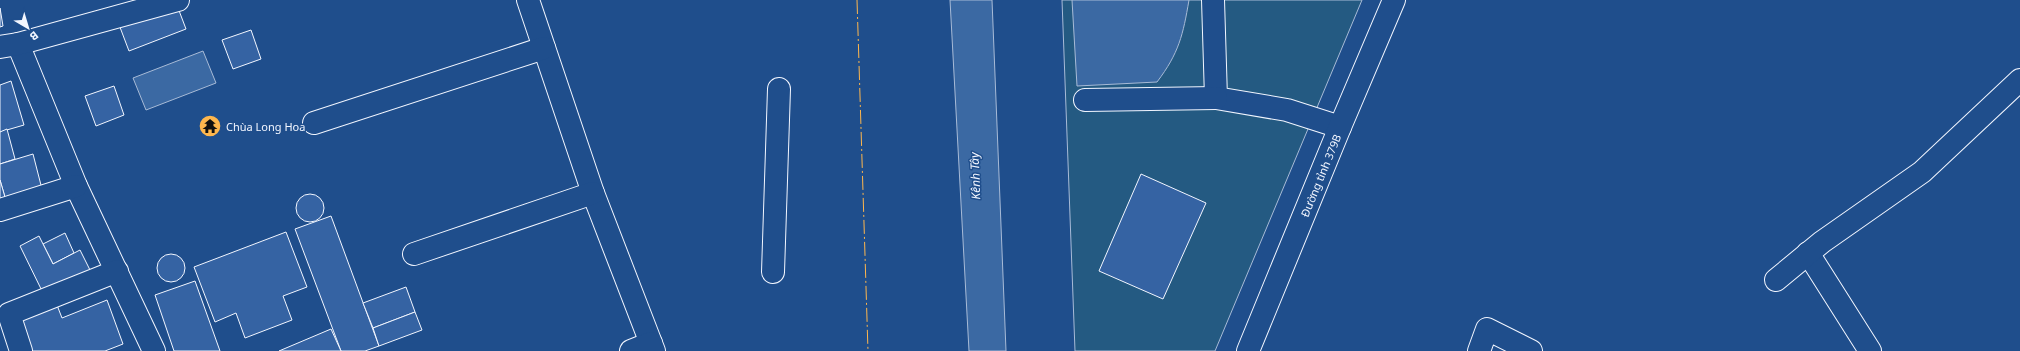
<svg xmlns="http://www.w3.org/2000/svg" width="2020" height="351" font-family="'Noto Sans',sans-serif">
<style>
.green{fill:#245a82;stroke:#a8bbd7}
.water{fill:#3b69a3;stroke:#a8bbd7}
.building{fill:#3563a3;stroke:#f2f6ff}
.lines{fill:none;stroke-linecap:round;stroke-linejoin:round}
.minor-casing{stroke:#f2f6ff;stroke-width:24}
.major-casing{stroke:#f2f6ff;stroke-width:24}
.minor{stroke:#1f4e8c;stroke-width:22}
.major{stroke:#1f4e8c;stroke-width:22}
.power{stroke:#ffb74d;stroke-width:1;stroke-dasharray:14 3 2 3;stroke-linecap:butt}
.labels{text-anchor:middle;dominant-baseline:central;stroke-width:3;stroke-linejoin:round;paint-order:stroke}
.poi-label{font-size:11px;fill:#f2f6ff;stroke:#1f4e8c;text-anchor:start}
.street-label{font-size:11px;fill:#f2f6ff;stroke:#1f4e8c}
.water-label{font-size:12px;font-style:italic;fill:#f2f6ff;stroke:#1f4e8c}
</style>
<rect width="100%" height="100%" fill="#1f4e8c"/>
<polygon class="green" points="1062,0 1362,0 1215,351 1075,351"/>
<g class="water">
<polygon points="950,0 992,0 1006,351 969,351"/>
<path d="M1072,0H1189C1183,35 1179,53 1157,82L1077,86Z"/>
<polygon points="203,51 216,83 146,110 133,78"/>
</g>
<g class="building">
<polygon points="175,0 186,29 129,51 118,22"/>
<polygon points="0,8 3,26 0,27"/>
<polygon points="251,30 261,59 233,69 222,40"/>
<polygon points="11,81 24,125 0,132 0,85"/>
<polygon points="114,86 124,115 96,126 85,96"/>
<polygon points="7,129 15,159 0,164 0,132"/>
<polygon points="33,154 43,193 7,204 0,180 0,164"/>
<polygon points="1141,174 1206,203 1163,299 1099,271"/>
<polygon points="0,180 7,204 0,206"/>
<circle cx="310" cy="208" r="14"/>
<polygon points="331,216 379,346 365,351 341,351 295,229"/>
<polygon points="286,232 307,287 283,296 292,320 245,338 236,313 215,322 194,267"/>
<polygon points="65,233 74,253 53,264 43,244"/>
<polygon points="39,236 53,264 80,250 92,274 45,297 20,246"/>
<circle cx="171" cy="268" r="14"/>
<polygon points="195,281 220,351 174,351 155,295"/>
<polygon points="406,287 415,312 373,328 363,303"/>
<polygon points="55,300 62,318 107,300 123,344 105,351 28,351 14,316"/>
<polygon points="415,312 422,330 379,346 373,328"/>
<polygon points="331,329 341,351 279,351"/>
</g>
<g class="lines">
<g class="minor-casing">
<g id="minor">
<polyline points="528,0 593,193 654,351"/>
<polyline points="1213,0 1216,98 1287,110 1340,127"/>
<polyline points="18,44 76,186 154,351"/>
<polyline points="0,47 18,44 178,0"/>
<polyline points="1085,100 1216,98"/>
<polyline points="314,123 544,48"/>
<polyline points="0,210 76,186"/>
<polyline points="1808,253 1870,351"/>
<polyline points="414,254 593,193"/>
<polyline points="773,272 779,89"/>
<polyline points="1776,280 1822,242 1922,172 2020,80"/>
<polyline points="21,351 9,314 117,271"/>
<polyline points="631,351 651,343"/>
<polyline points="1479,351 1487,329 1531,351"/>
</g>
</g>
<g class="major-casing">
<g id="major">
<path id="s1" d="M1248,351L1340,127L1394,0"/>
</g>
</g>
<use href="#minor" class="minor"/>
<use href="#major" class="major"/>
<polyline class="power" points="857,0 868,351"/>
</g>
<defs>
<g id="temple-disc" transform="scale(1.15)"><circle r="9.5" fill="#ffb74d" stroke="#1f4e8c"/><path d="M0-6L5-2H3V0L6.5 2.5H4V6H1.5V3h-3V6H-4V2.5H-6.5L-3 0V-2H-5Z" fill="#111"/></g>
</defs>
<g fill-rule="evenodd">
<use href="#temple-disc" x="210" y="126"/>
</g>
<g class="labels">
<g class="poi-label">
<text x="226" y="126">Chùa Long Hoa</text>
</g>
<g class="street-label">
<text stroke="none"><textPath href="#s1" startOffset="190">Đường tỉnh 379B</textPath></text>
</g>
<g class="water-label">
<text transform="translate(975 176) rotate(-92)">Kênh Tây</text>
</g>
</g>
<g transform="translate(28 28) rotate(142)" stroke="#1f4e8c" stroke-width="3" paint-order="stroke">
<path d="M0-3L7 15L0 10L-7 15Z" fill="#f2f6ff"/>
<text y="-6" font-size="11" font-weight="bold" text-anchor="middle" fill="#f2f6ff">B</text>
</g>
</svg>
